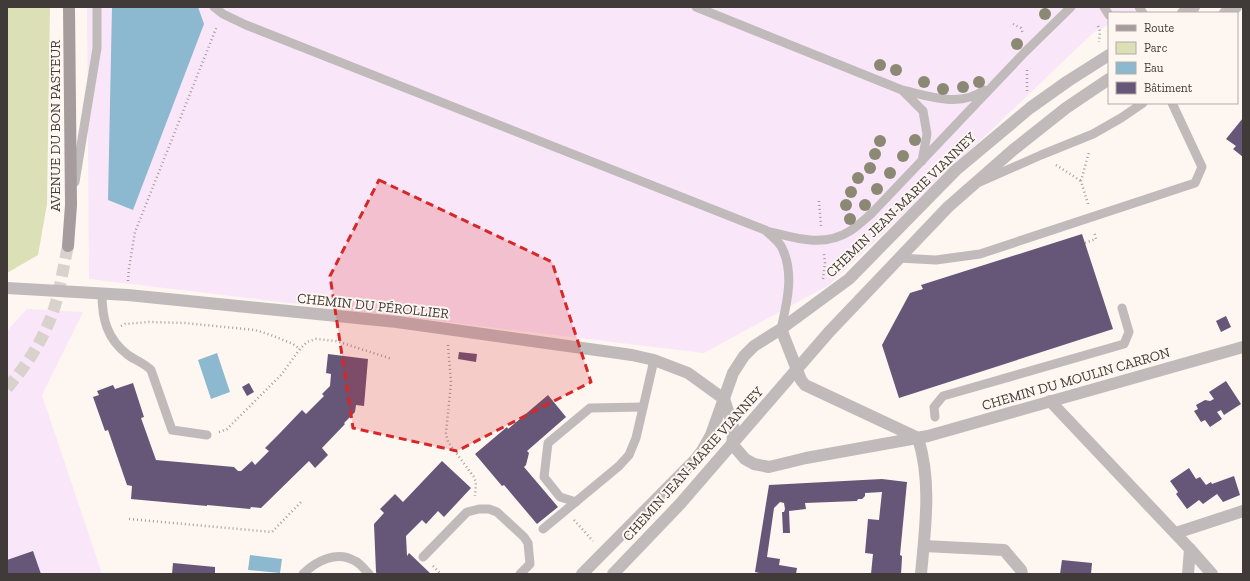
<svg xmlns="http://www.w3.org/2000/svg" width="1250" height="581" font-family="'Zilla Slab',serif">
<style>
.commercial{fill:#f9e7f9}
.green{fill:#dce0b6}
.water{fill:#8cb8d0}
.building{fill:#665678}
.lines{fill:none;stroke-linecap:round;stroke-linejoin:round}
.secondary-tunnel{stroke:#d8d1cc;stroke-width:12;stroke-dasharray:12 6;stroke-linecap:butt}
.path{stroke:#a49e9a;stroke-width:2.5;stroke-dasharray:1 3;stroke-linecap:butt}
.service{stroke:#c1babb;stroke-width:9}
.minor{stroke:#c1babb;stroke-width:12}
.tertiary{stroke:#c1babb;stroke-width:12}
.secondary{stroke:#a69c9e;stroke-width:12}
.tree{fill:#8b8973}
.marked{fill:#d62828;fill-opacity:0.2;stroke:#d62828;stroke-width:3;stroke-dasharray:8 5;stroke-linejoin:round}
.labels{text-anchor:middle;dominant-baseline:central;stroke-width:4;stroke-linejoin:round;paint-order:stroke}
.street-label{font-size:14px;fill:#403b38;stroke:#fef6f1}
</style>
<rect width="100%" height="100%" fill="#fef6f1"/>
<g class="commercial">
<polygon points="87,7 1148,7 1135,13 1109,13 1109,25 1094,32 829,285 704,353 89,279"/>
<polygon points="27,309 83,312 42,395 102,574 7,574 7,331"/>
</g>
<polygon class="green" points="7,7 50,7 47,204 38,255 7,273 7,24 8,13 7,12"/>
<g class="water">
<polygon points="112,7 198,7 204,24 133,210 108,200"/>
<polygon points="217,353 230,392 211,399 198,360"/>
<polygon points="250,555 282,559 280,573 248,570"/>
</g>
<g class="building">
<polygon points="1243,118 1243,157 1233,149 1236,146 1226,139"/>
<polygon points="1082,234 1113,329 899,398 882,345 910,293 923,289 921,285"/>
<polygon points="1226,316 1231,327 1221,332 1216,321"/>
<polygon points="459,352 477,354 476,362 458,359"/>
<polygon points="328,354 368,359 364,406 356,405 355,412 344,423 345,424 322,448 328,455 315,468 309,461 261,508 251,507 250,509 207,505 207,506 131,499 132,486 127,485 108,430 105,431 93,397 99,395 97,391 113,385 115,389 133,383 144,417 141,418 156,460 234,467 238,471 241,471 252,461 255,465 269,451 265,448 279,434 302,410 306,414 324,396 322,394 330,386 331,374 326,373"/>
<polygon points="1226,381 1241,404 1224,415 1221,410 1217,412 1222,419 1210,427 1205,420 1201,422 1194,411 1198,409 1196,405 1205,400 1210,401 1214,399 1209,392"/>
<polygon points="249,383 254,392 247,396 242,387"/>
<polygon points="548,395 566,417 527,451 529,453 526,465 524,467 558,507 537,524 504,485 502,486 475,454 507,427 508,429"/>
<polygon points="442,461 471,488 444,517 438,511 426,524 422,520 406,536 407,556 409,553 431,574 377,574 376,572 374,524 384,513 380,509 395,494 403,502"/>
<polygon points="1189,468 1196,479 1200,477 1206,485 1211,482 1212,484 1234,476 1240,495 1223,502 1217,494 1203,504 1199,500 1187,509 1176,494 1178,492 1170,481"/>
<polygon points="882,479 907,482 900,555 902,556 902,558 901,574 871,574 873,554 865,553 868,519 879,520 882,492 865,493 865,496 862,499 858,499 857,501 805,503 806,509 789,511 790,533 783,533 782,512 784,512 785,509 784,503 780,502 774,508 767,557 780,559 779,565 797,568 796,574 764,574 755,572 769,485"/>
<polygon points="33,551 41,574 7,574 7,560"/>
<polygon points="1062,560 1092,563 1091,574 1060,574"/>
<polygon points="173,563 215,567 215,574 172,574"/>
</g>
<g class="lines">
<path class="secondary-tunnel" d="M7,388C27,365 43,340 53,312C60,291 63,268 68,246"/>
<g class="path">
<polyline points="1013,24 1021,28 1023,34"/>
<polyline points="1098,26 1100,31 1099,42"/>
<polyline points="1027,70 1027,91"/>
<polyline points="1056,165 1081,181"/>
<polyline points="819,201 821,226"/>
<polyline points="1088,204 1081,181 1089,152"/>
<polyline points="1085,243 1096,239 1094,231"/>
<polyline points="823,279 825,263 824,254"/>
<polyline points="128,281 129,268 135,232 217,26"/>
<polyline points="121,326 125,324 149,322 185,323 255,330 271,335 293,344 300,349"/>
<polyline points="448,345 451,383 446,433 448,442 474,477 476,482 475,496"/>
<polyline points="219,432 227,429 281,375 300,349 307,342 316,339 336,341 392,359"/>
<polyline points="129,519 272,532 301,502"/>
<polyline points="574,520 593,541"/>
<polyline points="433,566 441,574"/>
</g>
<g class="service">
<path d="M214,7L223,14L246,25L765,230C770,235 777,240 781,246C795,272 787,303 781,329"/>
<path d="M696,7L902,90C928,96 961,108 984,90"/>
<polyline points="1104,7 1109,15"/>
<polyline points="1139,7 1143,13"/>
<polyline points="903,91 923,111 927,134 922,161"/>
<polyline points="75,182 97,48 97,7"/>
<polyline points="980,182 1041,155 1093,134 1121,118 1143,103"/>
<path d="M767,231C795,238 823,248 850,231C858,226 865,219 872,213L1025,52L1071,7"/>
<polyline points="898,258 936,260 980,254 1195,183 1202,167 1172,103"/>
<path d="M102,294C102,319 107,339 128,355C135,360 144,363 151,370L172,430L207,435"/>
<polyline points="935,417 934,407 943,396 1124,344 1129,332 1122,308"/>
<polyline points="576,502 560,497 544,477 548,443 590,408 643,407"/>
<polyline points="543,529 619,466 629,455 636,438 654,360"/>
<polyline points="423,557 467,512 479,509 489,509 497,512 524,537 528,543 530,564 520,574"/>
<path d="M303,574C316,561 337,550 355,561C360,563 365,570 369,574"/>
</g>
<g class="minor">
<polyline points="7,288 128,295 397,322 632,355 654,360 688,373 724,399"/>
<polyline points="1050,401 1190,549 1188,574"/>
<path d="M918,438C932,482 925,529 921,574"/>
<polyline points="1176,533 1243,511"/>
<polyline points="924,546 1004,550 1021,570 1022,574"/>
<polyline points="1190,549 1212,574"/>
</g>
<g class="tertiary">
<polyline points="1183,13 1194,7"/>
<polyline points="1225,13 1236,7"/>
<polyline points="781,329 801,380 805,385 918,438"/>
<polyline points="724,399 734,429 732,444 745,459 754,464 769,467 806,458 928,436 1243,347"/>
<polyline points="582,574 695,460 702,451 711,435 733,373 744,356 754,346 781,329 849,279 956,170 1030,108 1068,81 1109,55"/>
<polyline points="613,574 680,504 829,332 948,207 1013,150 1066,108 1109,79"/>
</g>
<polyline class="secondary" points="68,246 71,205 69,7"/>
</g>
<g class="tree">
<circle cx="1045" cy="14" r="6"/>
<circle cx="1017" cy="44" r="6"/>
<circle cx="880" cy="65" r="6"/>
<circle cx="896" cy="70" r="6"/>
<circle cx="924" cy="82" r="6"/>
<circle cx="979" cy="82" r="6"/>
<circle cx="963" cy="87" r="6"/>
<circle cx="943" cy="89" r="6"/>
<circle cx="915" cy="140" r="6"/>
<circle cx="880" cy="141" r="6"/>
<circle cx="875" cy="154" r="6"/>
<circle cx="903" cy="156" r="6"/>
<circle cx="870" cy="168" r="6"/>
<circle cx="890" cy="173" r="6"/>
<circle cx="858" cy="178" r="6"/>
<circle cx="877" cy="189" r="6"/>
<circle cx="851" cy="192" r="6"/>
<circle cx="846" cy="205" r="6"/>
<circle cx="865" cy="205" r="6"/>
<circle cx="850" cy="219" r="6"/>
</g>
<path class="marked" d="M379,180L552,262L591,382L457,451L353,428L330,276Z"/>
<g class="labels">
<g class="street-label">
<text transform="translate(55 126) rotate(-90)">AVENUE DU BON PASTEUR</text>
<text transform="translate(901 205) rotate(-44)">CHEMIN JEAN-MARIE VIANNEY</text>
<text transform="translate(373 306) rotate(6)">CHEMIN DU PÉROLLIER</text>
<text transform="translate(1076 379) rotate(-16)">CHEMIN DU MOULIN CARRON</text>
<text transform="translate(693 464) rotate(-48)">CHEMIN JEAN-MARIE VIANNEY</text>
</g>
</g>
<rect width="1250" height="581" fill="none" stroke="#403b38" stroke-width="16"/>
<rect x="1108" y="12" width="130" height="92" fill="#fef6f1" stroke="#b2aba7"/>
<rect x="1116" y="25" width="20" height="6" fill="#a69c9e" stroke="#b2aba7"/>
<text x="1144" y="32" font-size="12" fill="#403b38">Route</text>
<rect x="1116" y="42" width="20" height="12" fill="#dce0b6" stroke="#b2aba7"/>
<text x="1144" y="52" font-size="12" fill="#403b38">Parc</text>
<rect x="1116" y="62" width="20" height="12" fill="#8cb8d0" stroke="#b2aba7"/>
<text x="1144" y="72" font-size="12" fill="#403b38">Eau</text>
<rect x="1116" y="82" width="20" height="12" fill="#665678" stroke="#b2aba7"/>
<text x="1144" y="92" font-size="12" fill="#403b38">Bâtiment</text>
</svg>
